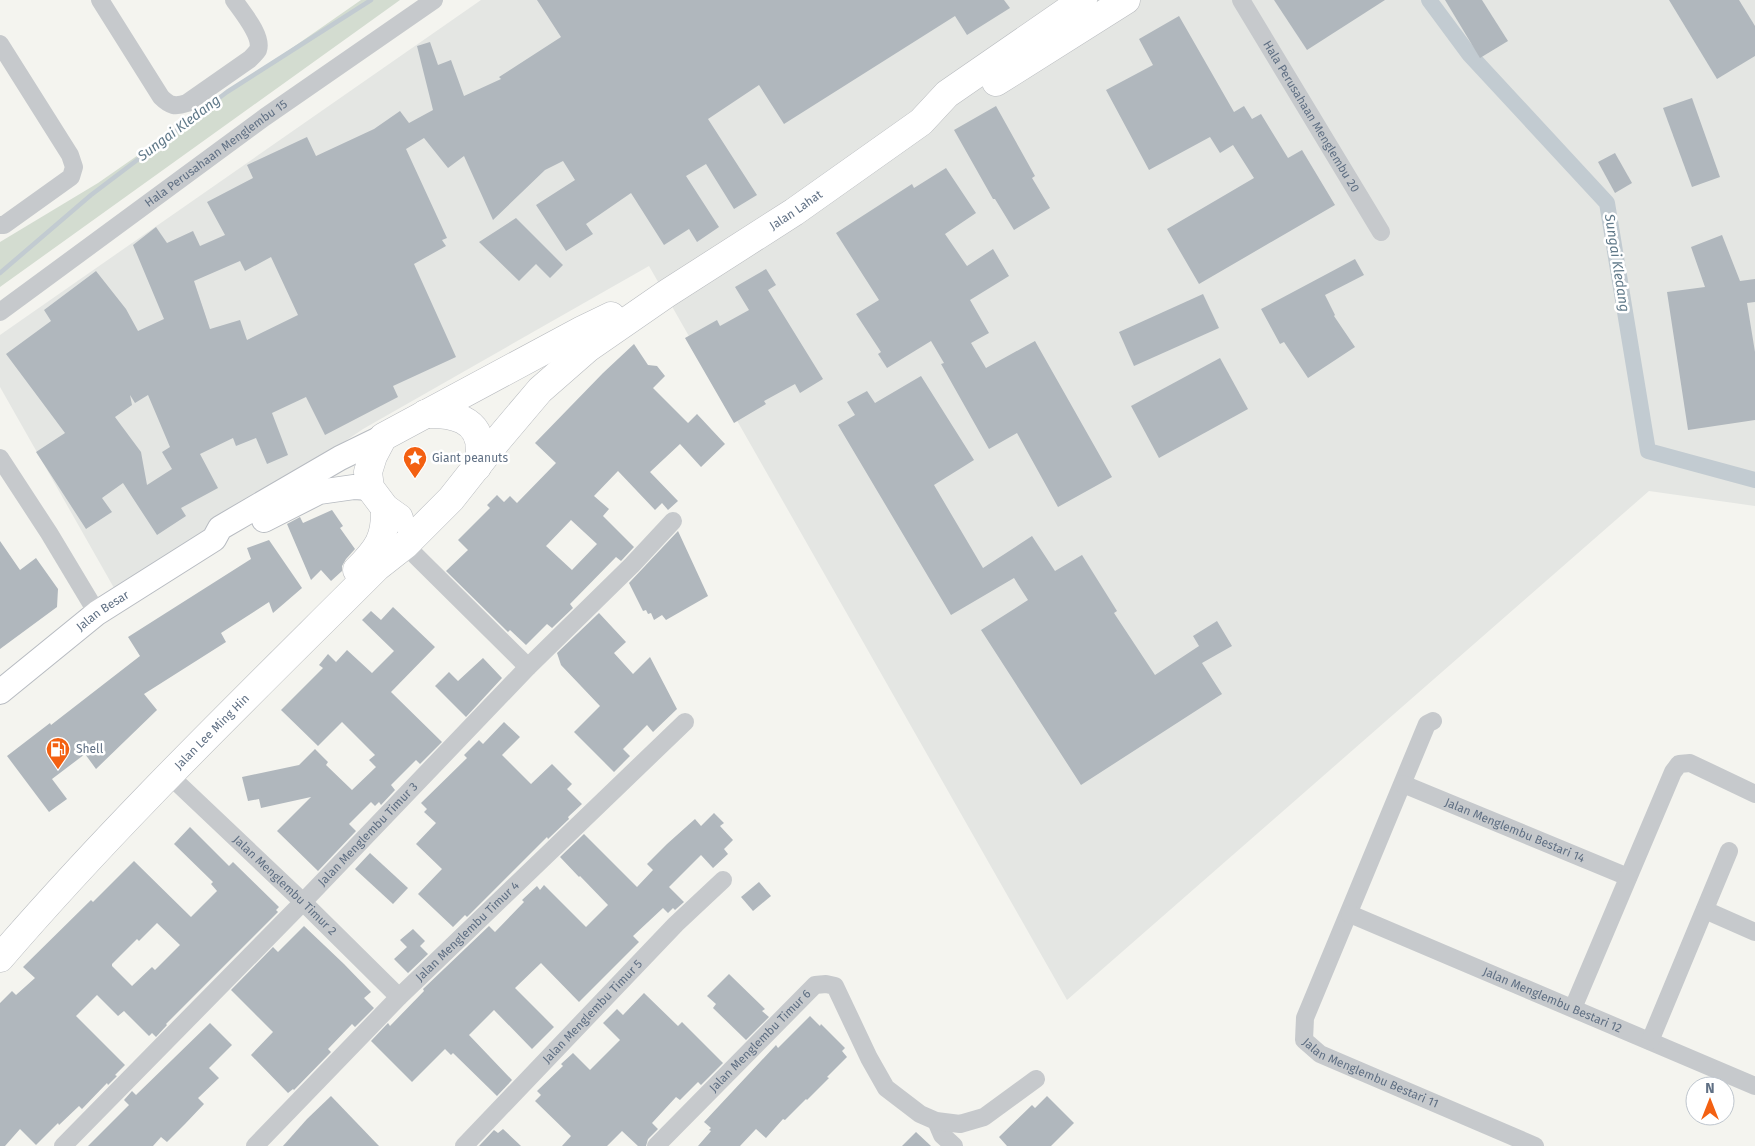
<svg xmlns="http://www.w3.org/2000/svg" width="1755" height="1146" font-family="'Fira Sans',sans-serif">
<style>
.built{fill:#e4e6e3}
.green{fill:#d3dcd0}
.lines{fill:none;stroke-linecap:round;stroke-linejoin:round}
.stream{stroke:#c2cbd1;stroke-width:4.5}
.canal{stroke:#c2cbd1;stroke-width:16}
.building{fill:#b0b7bd;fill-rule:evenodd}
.secondary-casing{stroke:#b7bbc1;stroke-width:26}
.primary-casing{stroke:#b8bbbf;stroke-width:29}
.minor{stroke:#c6c9cc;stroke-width:18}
.secondary{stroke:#fff;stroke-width:24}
.primary{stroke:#fff;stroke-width:28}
.labels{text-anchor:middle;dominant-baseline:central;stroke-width:5;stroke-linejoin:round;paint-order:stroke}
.street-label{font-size:12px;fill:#607084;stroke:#fff}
.poi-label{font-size:12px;fill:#607084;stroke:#fff;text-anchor:start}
.water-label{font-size:14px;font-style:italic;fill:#607989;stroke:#fff}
</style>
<rect width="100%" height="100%" fill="#f4f4ef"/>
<polygon class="built" points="481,0 1755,0 1755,506 1649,491 1067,1000 649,266 363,429 118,595 0,387 0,335"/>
<polygon class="green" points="361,0 400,0 0,287 0,242 98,183"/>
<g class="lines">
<polyline class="stream" points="0,273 91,195 227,92 371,0"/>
<polyline class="canal" points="1429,0 1469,54 1607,203 1648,451 1755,480"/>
</g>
<g class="building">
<path d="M537,0H1004L1010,8L967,35L955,16L784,124L759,85L708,119L757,195L734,209L706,164L686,176L719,227L697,242L689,229L664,245L631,193L586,224L593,234L566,251L536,205L575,180L563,161L545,170L493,220L464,156L448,168L424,138L406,149L447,238L442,240L446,246L414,264L456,357L393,386L398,397L325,435L306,397L272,413L288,455L267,464L256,438L236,446L233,438L200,454L218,488L181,508L186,516L157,535L123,483L102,498L112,512L86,529L36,452L65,433L6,354L51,321L44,310L96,271L126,309L138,331L164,319L133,245L156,227L167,243L193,231L200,246L225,235L207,202L253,178L247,165L307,137L316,156L374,129L400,111L409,123L433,110L417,46L430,42L438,65L451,60L464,96L501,79L499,77L561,37ZM271,257L298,315L247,340L240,320L210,329L194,281L240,261L245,271ZM130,395L135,403L148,395L170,447L162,452L172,469L147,485L141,452L115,417L132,405Z"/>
<polygon points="1274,0 1385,0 1307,50"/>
<polygon points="1445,0 1482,0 1508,41 1480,58"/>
<polygon points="1669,0 1739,0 1755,26 1755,56 1717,79"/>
<polygon points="1179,16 1234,112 1244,106 1252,119 1261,114 1288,158 1302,150 1335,205 1199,284 1167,229 1254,178 1233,145 1220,153 1210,137 1149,170 1106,90 1153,65 1139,39"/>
<polygon points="1692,98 1720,177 1692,187 1663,108"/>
<polygon points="996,106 1035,176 1032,178 1050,208 1014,230 995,199 993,199 954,130"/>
<polygon points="1615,153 1632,183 1615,193 1598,162"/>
<polygon points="946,168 976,213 945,234 967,266 993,249 1009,276 970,300 989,333 971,343 986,368 1035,341 1112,477 1058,507 1017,433 989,449 941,364 944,363 931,341 887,368 878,354 881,352 856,314 879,300 836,233 912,184 914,188"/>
<polygon points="516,218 563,265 550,278 536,264 519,281 479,242"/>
<polygon points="1722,235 1740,281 1755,279 1755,302 1747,303 1755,352 1755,420 1688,430 1667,292 1705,287 1691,247"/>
<polygon points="1355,259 1364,275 1325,295 1335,315 1334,316 1355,347 1308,378 1284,342 1280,344 1261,309"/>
<polygon points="766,269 776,285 768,290 823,379 800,393 795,384 764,401 766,404 734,423 685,338 717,320 720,326 749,310 735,287"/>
<polygon points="1203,294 1219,328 1134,366 1119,332"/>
<path d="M634,344L648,365L657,366L665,376L653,388L688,423L697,414L725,444L701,467L680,444L650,472L678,501L668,510L662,503L655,510L618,471L594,496L609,509L603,516L634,547L621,561L616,557L570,604L573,608L552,628L547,624L526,645L510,630L508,632L446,571L468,550L458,540L490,508L487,505L497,495L504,502L510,496L517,503L556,463L535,443L603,373ZM571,520L597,544L572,570L546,546Z"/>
<polygon points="1220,358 1248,409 1159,458 1131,406"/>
<polygon points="921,376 974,460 934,485 983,568 1032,536 1055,571 1082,555 1117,611 1114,613 1155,675 1199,646 1193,636 1217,621 1232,646 1202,663 1222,694 1081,785 981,630 1028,600 1014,578 951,615 838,425 855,415 847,402 867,391 875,403"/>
<polygon points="332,510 343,526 340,528 355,549 346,559 342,566 342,571 331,581 321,570 311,580 287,524 300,517 303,523"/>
<polygon points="678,531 708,596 666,620 662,615 654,620 651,613 648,614 646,610 643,611 629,583"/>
<polygon points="269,540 302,588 273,613 269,602 221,633 226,642 144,694 157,710 96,769 85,754 52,779 67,799 49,812 7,756 50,723 51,725 140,656 128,637 251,559 247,548"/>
<polygon points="0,541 20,570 36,558 58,589 57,607 0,649"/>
<polygon points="393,607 435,647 391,692 442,742 420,764 416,760 391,785 395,790 381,805 379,802 375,806 371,802 349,824 356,831 318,871 277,831 311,797 261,808 259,799 248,801 242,777 299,765 315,749 328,762 326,765 352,790 376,767 369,760 375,755 342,722 318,746 281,710 323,668 319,665 328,654 336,662 347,650 372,673 394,651 362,620 371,611 381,620"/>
<polygon points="599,613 626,642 614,653 633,674 650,657 677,709 653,732 647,725 623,749 630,756 614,772 574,732 600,706 561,665 557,653"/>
<polygon points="483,658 502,678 466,717 435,686 449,672 458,681"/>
<polygon points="504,722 520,737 502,755 531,784 552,764 572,784 567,789 582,804 568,817 569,819 548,839 547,837 467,917 465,915 453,927 418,894 442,869 416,844 436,823 424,812 427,809 421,803 467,758 464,755 479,740 483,744"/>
<polygon points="714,813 724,823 720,826 733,840 724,849 728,854 713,868 701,855 669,887 684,902 675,910 673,908 668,913 663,908 633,936 639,942 579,1002 541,963 515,988 554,1027 532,1049 494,1010 469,1035 512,1080 497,1096 453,1053 451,1055 445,1049 412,1082 371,1041 388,1023 390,1026 424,991 423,989 489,926 495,932 524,902 522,900 537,886 540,890 544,885 586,927 608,905 580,876 579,877 560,857 584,834 637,887 653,870 647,864 667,844 695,819 701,826"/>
<path d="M190,827L229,866L233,862L279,907L276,910L278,912L166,1024L167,1025L156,1037L152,1033L149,1036L124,1011L118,1016L97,995L76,1016L125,1065L115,1075L117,1076L108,1085L107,1083L82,1109L79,1106L59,1125L58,1123L36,1145L20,1129L5,1146H0V1003L12,991L16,995L35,978L23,967L91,900L93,902L134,861L191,917L217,891L211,884L213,882L174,844ZM157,923L180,945L155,970L152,967L132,986L112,966V964L137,939L139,941Z"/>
<polygon points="370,853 408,888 393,904 355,869"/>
<polygon points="759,882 771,896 753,911 741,897"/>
<polygon points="304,926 344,964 371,992 364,998 374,1008 355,1027 352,1024 328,1049 331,1052 294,1090 293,1089 288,1093 251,1055 273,1032 231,990 273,947 278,952"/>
<polygon points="413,929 425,941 420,946 428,954 408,973 394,959 407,947 400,940"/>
<polygon points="729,974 765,1009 762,1011 769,1017 746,1040 713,1008 716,1004 707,996"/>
<polygon points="644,993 678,1026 682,1022 723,1063 701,1085 698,1082 680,1100 676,1097 652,1123 658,1129 648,1139 646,1146 638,1146 622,1131 607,1146 562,1146 571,1136 535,1101 541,1095 537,1091 563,1066 561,1064 573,1053 590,1070 620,1040 603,1023 617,1009 623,1015"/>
<polygon points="810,1016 820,1026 821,1024 845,1048 842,1051 847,1057 827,1077 829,1078 807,1100 806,1099 785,1120 783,1119 766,1138 756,1129 740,1146 698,1146 711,1131 709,1130 711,1128 704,1122 776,1045 778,1048"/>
<polygon points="210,1023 232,1045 209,1068 219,1078 198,1098 204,1104 185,1124 167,1142 161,1137 153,1146 88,1146 129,1105 124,1100 132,1091 136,1095"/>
<polygon points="331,1096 379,1146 283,1146 307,1119"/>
<polygon points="1047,1096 1074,1123 1051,1146 1007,1146 999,1137 1032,1105 1035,1108"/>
<polygon points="503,1129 521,1146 479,1146 494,1130 498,1133"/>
<polygon points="916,1132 931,1146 902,1146"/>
</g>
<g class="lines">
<g class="secondary-casing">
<g id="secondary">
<polyline points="264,520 319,492 354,487 370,488"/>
<path id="s11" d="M0,692L97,613L214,539L220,528L340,458L383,437"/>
</g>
</g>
<g class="primary-casing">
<g id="primary">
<polyline points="996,82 1126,0"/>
<path d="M425,414C451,413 481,418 480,451C480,456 478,462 477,467"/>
<polyline points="399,518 385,508 370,488 368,472 373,456 383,437 582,330 611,316"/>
<path d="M357,570C378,549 386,538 385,508"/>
<path id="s12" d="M0,958C118,821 249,695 377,567L405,545L451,499L496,442L540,390L588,348L666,294L794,212L921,122L947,94L1083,0"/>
</g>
</g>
<g class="minor">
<path d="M100,0L161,97C170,106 175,107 187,103L250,59C253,56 256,53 258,50C263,36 242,12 234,0"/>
<path id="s1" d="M1241,0L1381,232"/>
<polyline points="0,44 70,155 74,167 71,177 4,225 0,225"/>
<path id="s2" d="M0,312L265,117L434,0"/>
<polyline points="0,458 49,533 97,613"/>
<polyline points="405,545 528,667"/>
<path id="s3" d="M1433,721L1427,724L1305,1018L1304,1040L1320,1054L1535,1146"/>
<path id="s4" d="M169,775L303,902L399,997"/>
<path id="s5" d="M1403,784L1628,877"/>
<polyline points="1705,910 1755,932"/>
<path id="s6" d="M1350,914L1755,1086"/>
<polyline points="1573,1008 1673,772 1679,764 1690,763 1755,794"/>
<polyline points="1650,1041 1729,851"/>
<polyline points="936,1121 942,1135 954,1146"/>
<path id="s7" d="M63,1146L303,902L528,667L632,565L673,521"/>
<path id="s8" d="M255,1146L399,997L685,722"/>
<path id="s9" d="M464,1146L676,924L723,880"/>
<path id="s10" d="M656,1146L815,985L826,984L835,986L869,1058L886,1088L920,1114L936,1121L960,1124L984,1117L1036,1079"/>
</g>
<use href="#secondary" class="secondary"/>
<use href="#primary" class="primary"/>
</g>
<defs>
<g id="sight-pin" transform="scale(1.25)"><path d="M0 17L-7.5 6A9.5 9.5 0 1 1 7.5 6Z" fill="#f36011" stroke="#fff"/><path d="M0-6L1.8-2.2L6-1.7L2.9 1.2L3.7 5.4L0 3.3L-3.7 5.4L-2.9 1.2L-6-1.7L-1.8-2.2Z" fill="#fff"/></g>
<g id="fuel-pin" transform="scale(1.25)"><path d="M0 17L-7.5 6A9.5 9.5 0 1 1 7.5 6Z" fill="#f36011" stroke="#fff"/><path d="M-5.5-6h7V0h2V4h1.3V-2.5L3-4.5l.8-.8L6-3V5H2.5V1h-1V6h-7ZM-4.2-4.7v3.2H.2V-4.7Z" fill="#fff"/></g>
</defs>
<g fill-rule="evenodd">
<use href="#sight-pin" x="415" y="458"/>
<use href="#fuel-pin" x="58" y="749"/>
</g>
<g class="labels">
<g class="street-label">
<text stroke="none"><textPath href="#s1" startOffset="136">Hala Perusahaan Menglembu 20</textPath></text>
<text stroke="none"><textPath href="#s2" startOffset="268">Hala Perusahaan Menglembu 15</textPath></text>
<text stroke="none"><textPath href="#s12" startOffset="1098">Jalan Lahat</textPath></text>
<text stroke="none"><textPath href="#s11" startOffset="131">Jalan Besar</textPath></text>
<text stroke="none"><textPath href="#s12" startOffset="310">Jalan Lee Ming Hin</textPath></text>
<text stroke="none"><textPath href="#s5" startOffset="121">Jalan Menglembu Bestari 14</textPath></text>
<text stroke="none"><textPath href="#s7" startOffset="436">Jalan Menglembu Timur 3</textPath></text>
<text stroke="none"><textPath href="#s4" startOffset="160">Jalan Menglembu Timur 2</textPath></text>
<text stroke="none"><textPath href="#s8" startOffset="302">Jalan Menglembu Timur 4</textPath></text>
<text stroke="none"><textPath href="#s6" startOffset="220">Jalan Menglembu Bestari 12</textPath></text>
<text stroke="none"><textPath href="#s9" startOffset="186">Jalan Menglembu Timur 5</textPath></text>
<text stroke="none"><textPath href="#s10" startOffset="148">Jalan Menglembu Timur 6</textPath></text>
<text stroke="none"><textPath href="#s3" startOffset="422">Jalan Menglembu Bestari 11</textPath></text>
</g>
<g class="poi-label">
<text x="432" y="458">Giant peanuts</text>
<text x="76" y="749">Shell</text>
</g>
<g class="water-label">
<text transform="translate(179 128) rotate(-37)">Sungai Kledang</text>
<text transform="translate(1617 263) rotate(81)">Sungai Kledang</text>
</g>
</g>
<g transform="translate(1710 1101)"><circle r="24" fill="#ffffff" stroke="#bfc6ce"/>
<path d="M0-4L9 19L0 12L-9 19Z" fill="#f36011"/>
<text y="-8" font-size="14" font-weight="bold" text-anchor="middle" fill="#607084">N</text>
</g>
</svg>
